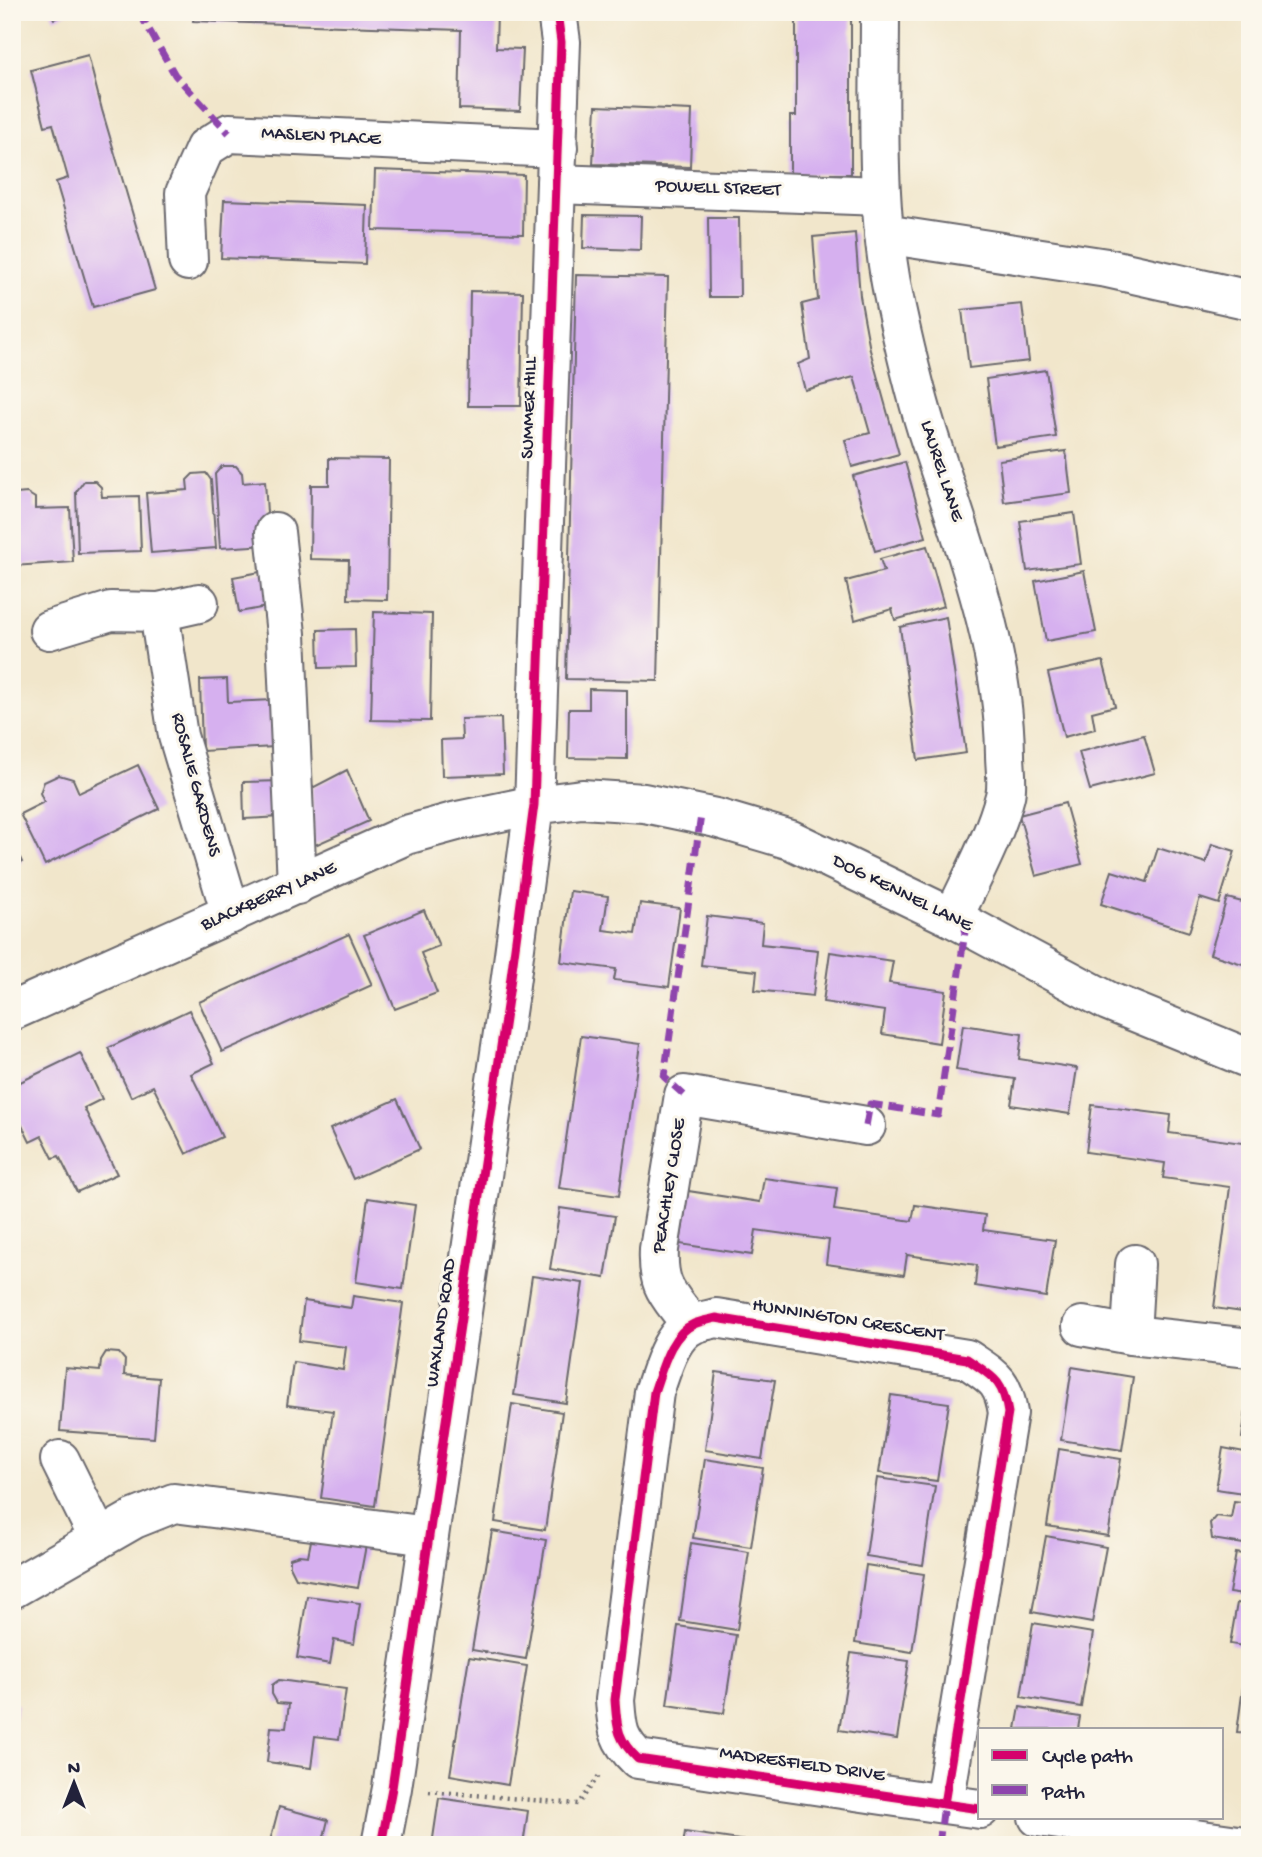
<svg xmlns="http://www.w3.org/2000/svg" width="1262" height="1857" font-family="'Gochi Hand',sans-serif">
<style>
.building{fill:#d6b0ef}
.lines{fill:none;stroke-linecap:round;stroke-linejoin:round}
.minor-casing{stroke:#6a676d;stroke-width:42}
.path{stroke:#6a676d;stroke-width:4.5;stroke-dasharray:2 5;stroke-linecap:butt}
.minor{stroke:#fff;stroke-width:38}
.quiet{stroke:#8e44ad;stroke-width:7;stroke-dasharray:14 7;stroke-linecap:butt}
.cycleway-casing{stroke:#fbf7ec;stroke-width:13}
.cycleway{stroke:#d6006c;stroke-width:9}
.labels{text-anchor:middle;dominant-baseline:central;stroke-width:6;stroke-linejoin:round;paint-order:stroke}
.street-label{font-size:19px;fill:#22223b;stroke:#fbf7ec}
</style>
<rect width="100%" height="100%" fill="#fbf7ec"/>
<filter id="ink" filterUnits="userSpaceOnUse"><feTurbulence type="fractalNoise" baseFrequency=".0143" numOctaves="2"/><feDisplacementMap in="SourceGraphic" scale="14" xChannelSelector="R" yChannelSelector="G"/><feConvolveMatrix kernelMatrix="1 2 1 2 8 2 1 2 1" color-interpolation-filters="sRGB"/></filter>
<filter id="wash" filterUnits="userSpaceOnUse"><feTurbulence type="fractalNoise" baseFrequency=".00686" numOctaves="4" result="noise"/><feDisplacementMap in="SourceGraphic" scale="28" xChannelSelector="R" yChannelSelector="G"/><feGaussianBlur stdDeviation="1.57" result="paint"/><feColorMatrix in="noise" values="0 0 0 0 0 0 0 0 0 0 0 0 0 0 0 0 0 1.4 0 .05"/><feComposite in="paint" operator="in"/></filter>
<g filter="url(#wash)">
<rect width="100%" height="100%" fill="#f1e6cb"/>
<g id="blocks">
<g class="building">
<polygon points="51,12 70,12 54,19"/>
<polygon points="194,12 497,12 496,48 523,49 520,111 459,109 461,30 193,21"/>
<polygon points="796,12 851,12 851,174 790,174 790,116 796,116"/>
<polygon points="88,55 102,110 155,290 93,307 56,182 68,178 53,124 45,126 31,70"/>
<polygon points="596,106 692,110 690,167 593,164"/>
<polygon points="375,170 524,175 523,234 373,230"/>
<polygon points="224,200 367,205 365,264 221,258"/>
<polygon points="584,215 641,216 640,250 583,248"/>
<polygon points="708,218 739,218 740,297 709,297"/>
<polygon points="855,233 860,296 870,350 899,454 852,467 845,440 870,433 854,377 805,390 798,364 810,359 802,304 818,300 813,237"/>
<polygon points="576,275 668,277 658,681 566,679"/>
<polygon points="470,291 523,292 521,406 468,406"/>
<polygon points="1022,304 1029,361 969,368 962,310"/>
<polygon points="1046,370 1056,437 995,446 986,379"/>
<polygon points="1066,451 1071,493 1004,502 999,460"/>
<polygon points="329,458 389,459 387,600 348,599 349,560 310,559 311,485 329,485"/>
<polygon points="905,462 926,537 875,551 853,476"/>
<polygon points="222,466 236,466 242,473 243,483 265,481 269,545 220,548 215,474"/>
<polygon points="206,473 211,480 216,548 151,553 146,493 188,490 187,480 193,474"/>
<polygon points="84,481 95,481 101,487 102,497 139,496 141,551 78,553 76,492"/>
<polygon points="27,493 35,498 35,509 70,508 73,562 13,566 12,498 16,494"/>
<polygon points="1074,513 1081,564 1027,571 1020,521"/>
<polygon points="927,546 944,606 895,620 892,609 855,620 846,581 884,571 880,559"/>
<polygon points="271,570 277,605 239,612 233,577"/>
<polygon points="1084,571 1096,632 1046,641 1035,581"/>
<polygon points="374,612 432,614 430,721 371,720"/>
<polygon points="946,617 966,753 918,760 900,627"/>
<polygon points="355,629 356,667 319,668 318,630"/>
<polygon points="1103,661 1115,706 1092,712 1095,729 1064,737 1048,673"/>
<polygon points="227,679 228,702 273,700 275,747 202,751 200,680"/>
<polygon points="589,689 627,690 627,759 568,758 569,709 589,709"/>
<polygon points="501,718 503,774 442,776 441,740 462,739 461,719"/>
<polygon points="1144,735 1155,773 1090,790 1079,752"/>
<polygon points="138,765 159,809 45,865 20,814 44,802 40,793 44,782 59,775 73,779 79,793"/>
<polygon points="347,770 369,821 313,846 312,788"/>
<polygon points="281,781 281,817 244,819 243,782"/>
<polygon points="1065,803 1082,864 1036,876 1019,815"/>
<polygon points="12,841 22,862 12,867"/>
<polygon points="1212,844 1235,851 1219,904 1200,898 1189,932 1101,904 1112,871 1147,882 1158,848 1206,863"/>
<polygon points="570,891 608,896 603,930 635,934 640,903 680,908 669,987 614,980 616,969 561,962"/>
<polygon points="1227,898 1250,904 1249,966 1210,954"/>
<polygon points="424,910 439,946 421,953 437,993 395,1009 364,935"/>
<polygon points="707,916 763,923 761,944 818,950 813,996 755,990 757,971 701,965"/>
<polygon points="349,934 372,985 222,1052 199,1002"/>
<polygon points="830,952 893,961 889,983 946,991 939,1043 882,1034 885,1011 823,1002"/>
<polygon points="189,1010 214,1063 191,1074 222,1137 186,1154 153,1086 131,1097 108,1048"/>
<polygon points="963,1025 1022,1034 1019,1059 1077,1068 1070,1114 1011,1105 1015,1079 956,1070"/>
<polygon points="581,1036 640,1044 619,1196 559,1188"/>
<polygon points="80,1053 102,1099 84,1108 117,1174 77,1192 59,1156 53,1158 42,1136 30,1142 12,1105 12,1086"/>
<polygon points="397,1099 420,1149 353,1179 330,1129"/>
<polygon points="1092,1105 1171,1115 1169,1133 1250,1144 1250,1313 1214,1308 1230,1187 1163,1178 1165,1163 1086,1152"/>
<polygon points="764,1178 837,1188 834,1210 912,1221 915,1205 985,1215 983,1230 1055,1240 1046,1297 975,1286 977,1265 907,1255 904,1275 826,1264 829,1240 756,1230 752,1255 680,1244 688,1191 760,1202"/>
<polygon points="368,1198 415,1205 403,1289 356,1282"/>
<polygon points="560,1208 615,1216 605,1278 550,1269"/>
<polygon points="532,1276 583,1283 566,1403 514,1395"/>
<polygon points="353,1296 403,1303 375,1506 321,1498 333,1411 287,1405 293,1362 343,1370 346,1347 299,1341 304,1301 351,1308"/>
<polygon points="106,1352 119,1353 125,1360 124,1375 159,1378 154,1438 60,1431 65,1368 100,1371 101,1360"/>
<polygon points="1072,1367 1133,1377 1122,1450 1061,1440"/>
<polygon points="716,1372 775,1380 762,1459 705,1450"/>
<polygon points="891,1395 949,1403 937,1481 879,1473"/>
<polygon points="1248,1396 1250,1397 1250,1439 1242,1438"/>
<polygon points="512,1404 562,1412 545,1530 495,1522"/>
<polygon points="1223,1448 1250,1453 1250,1494 1216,1489"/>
<polygon points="1059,1449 1121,1459 1108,1536 1047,1526"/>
<polygon points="705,1459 763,1468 751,1547 693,1538"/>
<polygon points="877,1478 935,1486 923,1565 866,1556"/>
<polygon points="1234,1501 1250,1503 1250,1545 1212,1539 1210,1523 1216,1516 1231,1518"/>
<polygon points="313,1531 367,1540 358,1588 296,1578 290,1566 290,1558 299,1555 308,1556"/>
<polygon points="492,1531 546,1540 526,1659 472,1650"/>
<polygon points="1046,1536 1106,1547 1092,1623 1032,1612"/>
<polygon points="691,1543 749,1552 737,1630 680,1621"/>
<polygon points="1236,1553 1250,1555 1250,1596 1229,1593"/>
<polygon points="866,1565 924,1574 912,1652 855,1643"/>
<polygon points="307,1596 360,1603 354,1644 334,1640 330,1664 297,1658"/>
<polygon points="1237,1603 1250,1605 1250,1647 1230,1644"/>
<polygon points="1033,1623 1093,1633 1081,1707 1021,1697"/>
<polygon points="678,1626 736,1635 724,1713 667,1705"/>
<polygon points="851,1653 909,1661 897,1739 839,1730"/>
<polygon points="469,1657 527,1666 508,1785 450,1775"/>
<polygon points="1247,1657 1250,1657 1250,1733 1237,1732"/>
<polygon points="279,1680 346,1689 339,1739 315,1736 311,1768 267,1762 271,1727 286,1728 289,1704 277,1703 272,1694 272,1685"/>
<polygon points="12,1703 18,1705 13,1724 12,1724"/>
<polygon points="1020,1707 1080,1717 1078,1729 1016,1729"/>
<polygon points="1248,1765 1250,1765 1250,1794 1244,1793"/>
<polygon points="439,1798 528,1811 523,1845 432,1845"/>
<polygon points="279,1807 328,1820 322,1845 269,1845"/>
<polygon points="685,1832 760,1843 760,1845 683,1845"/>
</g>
</g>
</g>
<g filter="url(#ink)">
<use href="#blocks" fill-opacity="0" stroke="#6a676d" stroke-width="2"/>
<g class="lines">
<g class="minor-casing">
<g id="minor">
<path d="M880,12C880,110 874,211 896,308C906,354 917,401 932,446C964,545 1004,649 1005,754C1005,767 1008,784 1005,796C995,836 970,881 953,918"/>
<polyline points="556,184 881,196"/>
<polyline points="884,234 1107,268 1250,300"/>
<polyline points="188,261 185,193 205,148 229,133 558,148"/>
<polyline points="275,532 286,634 297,885"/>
<polyline points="159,612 178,736 231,914"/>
<polyline points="49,630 111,611 159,612 199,603"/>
<polyline points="12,1011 406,835 457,821 534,805 582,799 644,803 716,818 791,840 953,918 1108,1001 1250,1059"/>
<path d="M691,1325C669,1294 657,1289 659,1249L684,1095L866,1126"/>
<polyline points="1082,1326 1131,1335 1250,1348"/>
<polyline points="1131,1335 1135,1264"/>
<polyline points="60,1460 99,1539"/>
<polyline points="12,1589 134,1519 174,1503 428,1536"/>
<path d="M944,1804L1008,1413C1003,1380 993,1377 967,1359L716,1318C709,1320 701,1321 694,1324C670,1334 662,1370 654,1392L615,1700C617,1728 617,1739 638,1759L944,1804L980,1809"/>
<polyline points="1038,1817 1238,1845"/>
<polyline points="381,1845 392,1788 509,992 534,805 561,42 557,12"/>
</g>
</g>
<polyline class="path" points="429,1791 578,1804 601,1773"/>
<use href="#minor" class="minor"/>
<g class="quiet">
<polyline points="139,12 175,75 229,133"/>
<polyline points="684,1095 664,1077 701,815"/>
<polyline points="866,1126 870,1104 938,1115 966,925"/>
<polyline points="939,1845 944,1804"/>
</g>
<g class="cycleway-casing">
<g id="cycleway">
<path d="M944,1804L1008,1413C1003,1380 993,1377 967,1359L716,1318C709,1320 701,1321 694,1324C670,1334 662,1370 654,1392L615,1700C617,1728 617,1739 638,1759L944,1804L980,1809"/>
<polyline points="381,1845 392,1788 509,992 534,805 561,42 557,12"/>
</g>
</g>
<use href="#cycleway" class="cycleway"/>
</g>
</g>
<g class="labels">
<g class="street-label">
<text transform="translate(321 137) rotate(3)">MASLEN PLACE</text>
<text transform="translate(718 189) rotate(2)">POWELL STREET</text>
<text transform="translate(530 408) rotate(-88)">SUMMER HILL</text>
<text transform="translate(941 471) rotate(72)">LAUREL LANE</text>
<text transform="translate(195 785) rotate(75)">ROSALIE GARDENS</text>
<text transform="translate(902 894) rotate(26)">DOG KENNEL LANE</text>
<text transform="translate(269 897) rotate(-24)">BLACKBERRY LANE</text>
<text transform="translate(670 1186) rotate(-81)">PEACHLEY CLOSE</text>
<text transform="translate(848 1321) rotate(9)">HUNNINGTON CRESCENT</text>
<text transform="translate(442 1323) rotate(-82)">WAXLAND ROAD</text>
<text transform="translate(802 1765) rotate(8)">MADRESFIELD DRIVE</text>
</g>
</g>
<rect width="1262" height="1857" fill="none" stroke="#fbf7ec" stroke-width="42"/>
<rect x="978" y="1728" width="245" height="91" fill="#fbf7ec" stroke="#a4a2a5" stroke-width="2"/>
<rect x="992" y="1750" width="35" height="10" fill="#d6006c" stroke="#a4a2a5" stroke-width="2"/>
<text x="1042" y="1762" font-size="21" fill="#22223b">Cycle path</text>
<rect x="992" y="1785" width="35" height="10" fill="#8e44ad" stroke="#a4a2a5" stroke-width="2"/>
<text x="1042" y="1798" font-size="21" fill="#22223b">Path</text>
<g transform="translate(74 1783)" stroke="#fbf7ec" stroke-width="5" paint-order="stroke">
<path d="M0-5L12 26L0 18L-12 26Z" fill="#22223b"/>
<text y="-10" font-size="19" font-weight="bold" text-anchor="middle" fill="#22223b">N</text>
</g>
</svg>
